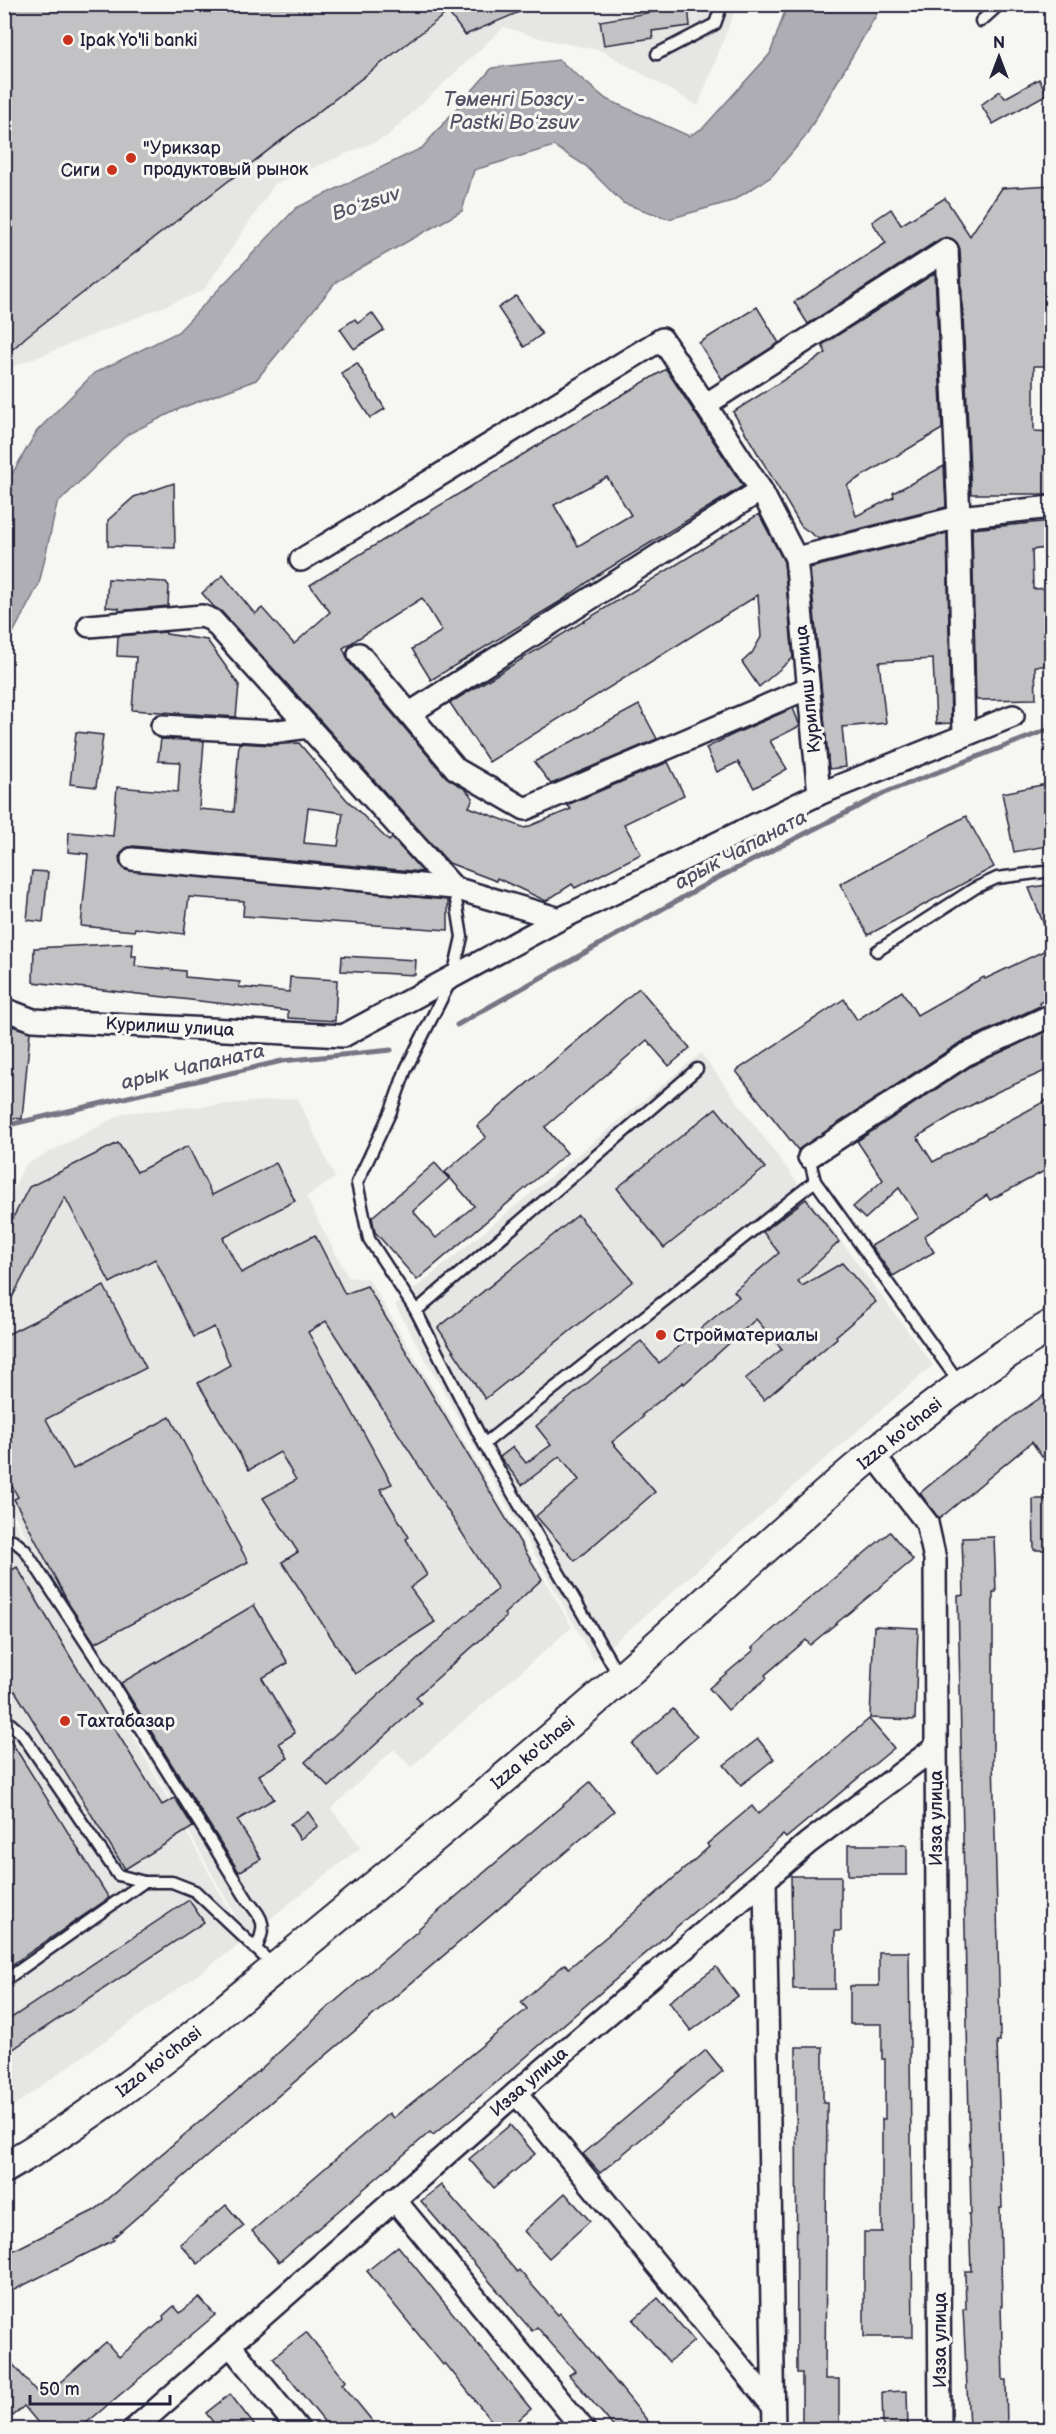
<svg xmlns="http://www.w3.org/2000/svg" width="1056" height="2434" font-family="'Balsamiq Sans',sans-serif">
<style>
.built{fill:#e6e6e4}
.water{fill:#adadb3;stroke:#757583;stroke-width:1.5}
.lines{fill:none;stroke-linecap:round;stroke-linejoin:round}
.stream{stroke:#757583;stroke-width:5}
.building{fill:#c2c2c4;stroke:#22223b;stroke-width:1.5;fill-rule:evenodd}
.lane-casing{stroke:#22223b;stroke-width:15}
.street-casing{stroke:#22223b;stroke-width:26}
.secondary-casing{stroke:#22223b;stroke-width:34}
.lane{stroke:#f6f6f2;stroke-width:10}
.street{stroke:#f6f6f2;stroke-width:21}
.secondary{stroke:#f6f6f2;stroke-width:30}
.poi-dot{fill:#c8321e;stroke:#f6f6f2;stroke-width:2}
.labels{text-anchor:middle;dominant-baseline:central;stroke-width:6;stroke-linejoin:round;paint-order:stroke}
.poi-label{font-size:18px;fill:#22223b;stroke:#f6f6f2;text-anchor:start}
.street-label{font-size:18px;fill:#22223b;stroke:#f6f6f2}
.water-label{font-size:20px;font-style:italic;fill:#535365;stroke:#f6f6f2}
</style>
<rect width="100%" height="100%" fill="#f6f6f2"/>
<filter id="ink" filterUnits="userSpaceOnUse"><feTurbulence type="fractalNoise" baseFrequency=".0167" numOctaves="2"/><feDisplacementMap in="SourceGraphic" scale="12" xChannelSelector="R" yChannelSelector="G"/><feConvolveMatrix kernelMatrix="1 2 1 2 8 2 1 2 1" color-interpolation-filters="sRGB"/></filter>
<g filter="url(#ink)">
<g class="built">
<polygon points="5,5 737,5 698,106 603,51 543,39 504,27 386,137 275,184 203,291 5,370"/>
<polygon points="701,1053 933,1365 594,1660 395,1305"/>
<polygon points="298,1098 335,1178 306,1197 348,1277 369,1279 572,1627 411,1767 394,1749 331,1809 361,1847 247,1937 5,1498 4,1207 25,1165 124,1113"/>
<polygon points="4,1502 246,1940 5,2112 4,2112"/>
</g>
<polygon class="water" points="787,5 882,5 805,137 771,177 732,201 669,219 623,203 586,166 554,146 474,170 462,211 337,281 256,380 181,408 128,434 57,504 39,584 5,648 5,486 37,431 94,373 178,332 296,208 422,148 492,68 559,60 606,99 689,136 703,128 770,54"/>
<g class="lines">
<g class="stream">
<polyline points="457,1025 710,882 889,791 1052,728"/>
<polyline points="4,1126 282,1061 391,1050"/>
</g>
</g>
<g class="building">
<polygon points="4,4 536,4 536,5 465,35 448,12 27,336 4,357"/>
<polygon points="688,6 690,26 652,31 653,38 604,45 600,21"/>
<polygon points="1039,79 1047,94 993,124 981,105 1000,91 1005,98"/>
<polygon points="1052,185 1052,366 1034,366 1034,431 1052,432 1052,494 971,494 960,249 957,243 947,237 940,239 808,324 794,302 886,243 872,222 891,209 901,225 945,198 970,236 1002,188"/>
<polygon points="935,273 942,429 847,485 856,516 894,497 893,493 944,466 946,507 819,539 801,526 733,412 826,353 822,345"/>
<polygon points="516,296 542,334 524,347 498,308"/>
<polygon points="757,307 779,343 722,379 699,343"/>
<polygon points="372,313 384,330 354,349 340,329 355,319 358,323"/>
<polygon points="357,363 385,409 370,418 341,373"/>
<path d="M666,369L743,486L598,575L561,601L431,680L412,649L442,631L422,598L343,648L349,662L446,777L465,789L473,798L469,807L525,828L571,809L567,805L668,762L684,795L624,824L641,854L575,888L572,884L546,901L497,878L496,881L449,863L221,611L214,607L202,593L223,575L255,614L262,608L294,644L330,612L310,585L571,425ZM607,477L631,515L578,546L554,505Z"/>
<polygon points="174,483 175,548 108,546 108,520 134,497"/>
<polygon points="759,514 784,562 793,658 759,687 742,662 752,653 761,637 758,595 489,762 450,703"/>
<polygon points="1052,521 1052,547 1032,550 1033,589 1052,588 1052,666 1035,666 1036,699 976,700 972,529"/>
<polygon points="947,533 951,723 936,724 933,659 879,662 886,723 842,727 846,767 829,769 810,568"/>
<polygon points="108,579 166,582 169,586 168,606 119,611 119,608 106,607"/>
<polygon points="166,632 166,634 207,640 239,685 236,717 132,710 136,657 117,656 118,636"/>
<polygon points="639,705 657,739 551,784 534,762"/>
<polygon points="793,708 800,726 770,741 787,769 754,788 738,762 717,772 706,748 732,735"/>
<polygon points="76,732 103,735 96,787 70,784"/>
<path d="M161,739L204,741L199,809L234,812L239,743L272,745L299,743L346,799L389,841L392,838L423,872L133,846L126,848L119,857L120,864L125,870L448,900V930L243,916L244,901L189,897L184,934L135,928L134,931L81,926L88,854L68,852L69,832L113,836L117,787L178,792L180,762L158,761ZM308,808L343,813L338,846L304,843Z"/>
<polygon points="1052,783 1052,845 1014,852 1002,793"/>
<polygon points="966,816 994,867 868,935 840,884"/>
<polygon points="32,871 48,872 43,922 27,920"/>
<polygon points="1052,884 1052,942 1051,942 1029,888"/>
<polygon points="133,943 132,956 136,956 135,966 185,971 185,977 240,982 239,987 289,992 290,977 337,980 335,1021 288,1018 288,1011 33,982 34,948"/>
<polygon points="1052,947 1052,996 1039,1003 1040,1006 958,1044 798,1150 736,1071 844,999 857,1020 902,991 917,1015 984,977 985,979"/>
<polygon points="342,956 416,960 415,975 341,971"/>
<polygon points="639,988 690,1048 669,1066 647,1040 545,1127 567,1153 417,1280 375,1232 372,1217 435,1163 449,1179 413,1211 436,1238 474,1206 445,1172 486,1137 477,1126"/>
<polygon points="12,1026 30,1032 22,1119 4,1117"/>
<polygon points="1049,1030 1052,1038 1052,1068 999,1091 956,1113 917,1137 933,1162 1047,1100 1052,1113 1052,1167 990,1200 987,1195 924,1236 934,1252 893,1276 871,1246 919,1218 899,1188 865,1219 853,1207 883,1180 857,1141 971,1066"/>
<polygon points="716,1108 765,1168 664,1248 617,1188"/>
<polygon points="118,1143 137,1172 188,1146 212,1195 276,1163 295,1201 223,1238 241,1273 315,1235 345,1294 367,1286 542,1579 504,1614 506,1617 416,1697 421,1703 329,1787 305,1762 462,1619 498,1589 326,1321 308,1332 392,1484 380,1489 409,1537 406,1539 427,1575 410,1588 435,1622 355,1674 282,1562 298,1552 263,1498 296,1480 280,1452 249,1470 198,1383 230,1365 214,1327 194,1337 155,1259 110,1283 65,1197 4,1313 4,1235 29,1187"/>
<polygon points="806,1199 839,1242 798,1281 802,1286 842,1263 876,1302 836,1336 837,1338 764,1400 745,1379 782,1349 756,1319 684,1384 683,1382 642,1415 643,1417 612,1442 655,1492 575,1561 536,1516 579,1480 560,1456 522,1485 500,1457 513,1447 526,1463 551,1445 536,1426 604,1369 641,1341 659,1363 739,1297 734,1291 779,1253 763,1232"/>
<polygon points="578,1215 633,1281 485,1399 438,1328"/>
<polygon points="104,1286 146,1368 46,1419 73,1469 170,1417 248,1562 95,1643 70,1606 14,1499 18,1497 4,1472 4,1336"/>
<polygon points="1052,1390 1052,1452 1042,1457 1032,1442 939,1519 920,1493 1011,1418"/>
<polygon points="1033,1499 1052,1499 1052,1550 1034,1550"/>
<polygon points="890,1532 913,1560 810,1645 806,1640 765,1675 767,1678 728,1710 709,1688 754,1650 752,1648 787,1617"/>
<polygon points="994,1537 996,1592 993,1592 993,1760 999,1982 1000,2041 997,2041 1002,2208 1000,2208 1002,2305 1001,2305 1003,2380 1006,2380 1007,2427 969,2427 963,2309 966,2309 965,2271 971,2271 969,2214 971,2214 958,1596 964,1595 962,1538"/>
<polygon points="17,1567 77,1668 162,1805 175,1798 193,1827 125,1869 15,1691 4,1697 4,1575"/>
<polygon points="254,1605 288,1663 262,1678 295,1733 279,1743 288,1758 259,1775 274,1799 237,1820 261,1859 239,1872 121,1683"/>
<polygon points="874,1626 918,1628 915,1720 870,1718"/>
<polygon points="673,1709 697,1737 655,1772 632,1744"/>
<polygon points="869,1719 894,1748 786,1838 783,1835 504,2076 433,2135 430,2132 279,2262 252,2231 389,2113 393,2118 527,2009 521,2002 565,1964 569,1968 619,1926 709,1847 707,1844 752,1806 758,1814"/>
<polygon points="4,1730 109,1898 4,1970"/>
<polygon points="758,1739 774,1759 741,1785 724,1765"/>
<polygon points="590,1782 614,1811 212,2152 113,2238 114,2240 4,2295 4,2255 95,2210 241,2087 326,2009 419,1930 418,1929"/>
<polygon points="308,1812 318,1826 300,1839 290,1824"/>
<rect x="848" y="1845" width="59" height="30"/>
<polygon points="791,1876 841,1876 841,1931 835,1931 835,1989 793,1989"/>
<polygon points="189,1900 204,1922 4,2055 4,2023"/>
<polygon points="879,1952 909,1952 913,2337 864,2337 864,2232 882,2232 882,2119 885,2119 885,2059 882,2059 882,2024 850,2024 850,1986 879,1986"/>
<polygon points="716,1967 738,1996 691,2031 669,2002"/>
<polygon points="796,2047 823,2047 823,2103 827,2103 825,2379 839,2379 839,2430 802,2430 802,2373 797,2373"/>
<polygon points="706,2050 723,2071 600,2173 583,2154"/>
<polygon points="510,2125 535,2154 494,2188 469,2159"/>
<polygon points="441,2185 517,2272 519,2270 558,2315 560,2313 655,2430 616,2430 603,2414 569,2375 575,2371 537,2327 532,2331 421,2201"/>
<polygon points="565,2193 590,2221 549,2258 524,2231"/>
<polygon points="226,2205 244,2226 198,2264 180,2244"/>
<polygon points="398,2246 531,2409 507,2430 499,2430 445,2363 443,2365 367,2271"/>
<polygon points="199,2297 215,2315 78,2430 44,2430 24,2406 13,2416 4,2406 4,2354 42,2398 106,2342 119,2357 164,2319 163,2316 174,2306 180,2313"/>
<polygon points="658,2298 694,2341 669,2362 633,2320"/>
<polygon points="306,2332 346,2381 342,2384 374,2423 366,2430 331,2430 273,2358"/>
<polygon points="907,2391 908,2430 883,2430 882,2392"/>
<polygon points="230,2394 258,2430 219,2430 206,2413"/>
</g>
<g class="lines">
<g class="lane-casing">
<g id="lane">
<polyline points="981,21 1000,4"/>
<polyline points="657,54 715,24 722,4"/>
<polyline points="454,888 462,937 453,976 406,1069 391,1111 357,1183 369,1239 416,1311 484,1444 619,1676"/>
<polyline points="877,951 975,888 997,878 1052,871"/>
<polyline points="809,1157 815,1181 961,1385"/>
<polyline points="416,1311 697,1069"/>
<polyline points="484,1444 815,1181"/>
<path d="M4,1540H13L25,1550L105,1672L248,1901C265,1921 266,1925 256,1949"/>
<polyline points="4,1718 22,1734 118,1875 144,1882 172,1882 195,1891 274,1966"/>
<polyline points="4,1981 144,1882"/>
</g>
</g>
<g class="street-casing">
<g id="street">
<polyline points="947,250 959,517 964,735"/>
<polyline points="705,405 947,250"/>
<polyline points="301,560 662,339 761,490 796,558"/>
<polyline points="89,626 202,616 212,620 454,888"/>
<polyline points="359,654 456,769 525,809 808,688"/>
<polyline points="410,713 761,490"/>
<polyline points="162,726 272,732 308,727"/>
<polyline points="819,794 1013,716"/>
<polyline points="132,859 454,888 560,919"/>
<polyline points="4,1009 33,1020 343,1036 560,919 819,794 796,558 959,517 1052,507"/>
<polyline points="809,1157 965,1055 1052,1015"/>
<polyline points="873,1454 927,1523 935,1559 940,2430"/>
<polyline points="765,1879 774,2430"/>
<polyline points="516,2093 772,2405"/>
<polyline points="394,2199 584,2430"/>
<polyline points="230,2345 299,2430"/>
<polyline points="133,2430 516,2093 808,1843 936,1747"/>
</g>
</g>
<g class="secondary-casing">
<path id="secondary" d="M4,2168C72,2129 132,2084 193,2036C337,1917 483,1799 623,1676C761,1555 893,1420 1052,1325"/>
</g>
<use href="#lane" class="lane"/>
<use href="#street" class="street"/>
<use href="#secondary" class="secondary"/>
</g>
</g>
<g class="poi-dot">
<circle cx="68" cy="40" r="6"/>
<circle cx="131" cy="158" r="6"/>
<circle cx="112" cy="170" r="6"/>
<circle cx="661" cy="1335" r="6"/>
<circle cx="65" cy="1721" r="6"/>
</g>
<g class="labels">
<g class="poi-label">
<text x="80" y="40">Ipak Yo'li banki</text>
<text x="143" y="148">"Урикзар<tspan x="143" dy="21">продуктовый рынок</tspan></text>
<text x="100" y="170" text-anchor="end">Сиги</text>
<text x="673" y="1335">Стройматериалы</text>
<text x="77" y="1721">Тахтабазар</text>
</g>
<g class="street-label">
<text transform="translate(808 689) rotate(-96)">Курилиш улица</text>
<text transform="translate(170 1027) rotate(3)">Курилиш улица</text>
<text transform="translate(900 1434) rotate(-39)">Izza ko'chasi</text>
<text transform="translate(533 1753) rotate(-40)">Izza ko'chasi</text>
<text transform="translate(936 1818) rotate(-90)">Изза улица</text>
<text transform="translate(159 2062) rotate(-38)">Izza ko'chasi</text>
<text transform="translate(529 2082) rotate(-41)">Изза улица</text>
<text transform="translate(940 2340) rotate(-90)">Изза улица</text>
</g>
<g class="water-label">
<text x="514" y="100">Төменгі Бозсу -<tspan x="514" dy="23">Pastki Boʻzsuv</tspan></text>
<text transform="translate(366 204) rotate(-18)">Boʻzsuv</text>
<text transform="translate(741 850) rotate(-28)">арык Чапаната</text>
<text transform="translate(193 1067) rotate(-13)">арык Чапаната</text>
</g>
</g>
<rect width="1056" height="2434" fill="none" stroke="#f6f6f2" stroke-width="24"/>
<rect x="12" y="12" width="1032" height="2410" fill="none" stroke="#22223b" stroke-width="2" filter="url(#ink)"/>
<g transform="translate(999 57)" stroke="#f6f6f2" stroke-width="4.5" paint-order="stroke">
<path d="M0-4.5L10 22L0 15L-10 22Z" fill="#22223b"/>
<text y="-9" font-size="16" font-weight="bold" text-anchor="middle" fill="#22223b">N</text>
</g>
<path d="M30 2395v9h140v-9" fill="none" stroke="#22223b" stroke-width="3"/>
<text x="39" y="2395" font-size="18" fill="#22223b" stroke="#f6f6f2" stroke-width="4.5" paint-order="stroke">50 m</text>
</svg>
